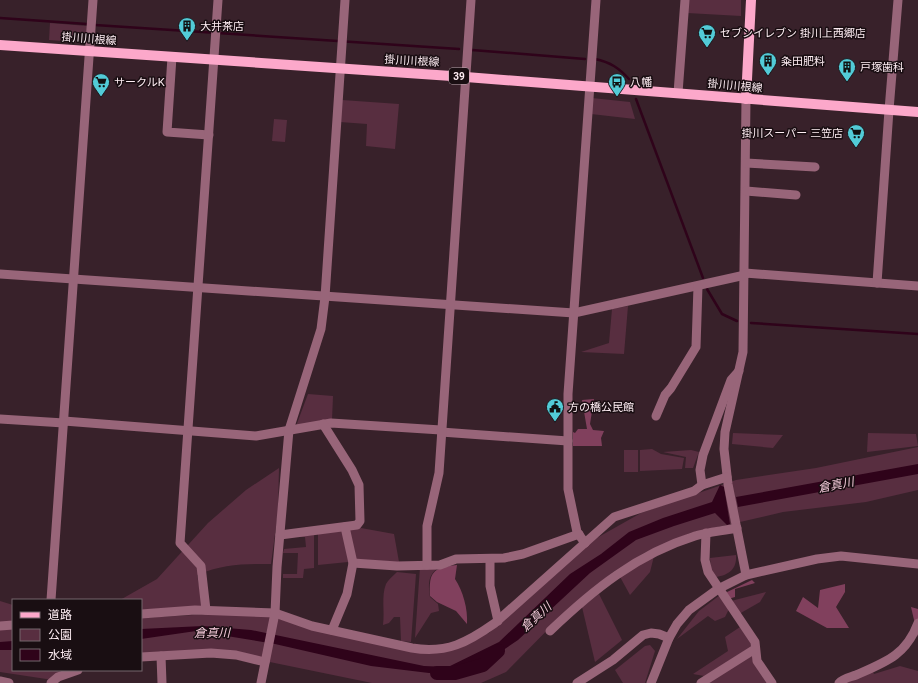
<svg xmlns="http://www.w3.org/2000/svg" width="918" height="683" font-family="Roboto,'Noto Sans JP',sans-serif">
<style>
.green{fill:#582e40}
.forest{fill:#81405d}
.water{fill:#2f031a}
.lines{fill:none;stroke-linecap:round;stroke-linejoin:round}
.stream{stroke:#2f031a;stroke-width:2.5}
.river{stroke:#2f031a;stroke-width:14}
.minor{stroke:#986579;stroke-width:9}
.major{stroke:#fca8ca;stroke-width:10}
.labels{text-anchor:middle;dominant-baseline:central;stroke-width:3;stroke-linejoin:round;paint-order:stroke}
.shield{fill:#190e12;stroke:#b9aab0;stroke-width:1}
.shield-label{font-size:10px;font-weight:bold;fill:#feedf3}
.poi-label{font-size:11px;fill:#feedf3;stroke:#190e12;text-anchor:start}
.street-label{font-size:11px;fill:#feedf3;stroke:#190e12}
.water-label{font-size:12px;font-style:italic;fill:#f6ccdc;stroke:#190e12}
</style>
<rect width="100%" height="100%" fill="#38212a"/>
<g class="green">
<polygon points="689,0 741,0 741,16 687,13"/>
<polygon points="50,23 88,26 87,43 49,40"/>
<polygon points="592,98 630,102 635,119 591,114"/>
<polygon points="342,100 399,104 395,149 366,146 367,124 340,122"/>
<polygon points="274,119 287,120 285,142 272,141"/>
<polygon points="628,306 624,354 581,352 609,343 612,309"/>
<polygon points="308,394 333,396 332,420 296,426"/>
<polygon points="733,433 783,435 773,448 732,444"/>
<polygon points="868,433 916,434 918,446 867,452"/>
<polygon points="918,447 918,490 866,502 783,512 727,525 690,533 644,553 613,572 569,608 506,672 481,683 372,683 236,655 141,658 141,618 246,612 426,650 489,633 579,548 641,513 736,480 816,468"/>
<polygon points="652,449 661,454 684,458 682,469 640,471 640,450"/>
<rect x="624" y="450" width="14" height="22"/>
<polygon points="691,450 699,452 693,468 685,468 686,457 663,452"/>
<path d="M279,468L278,512L271,564C243,564 223,564 197,575L203,606L141,610V600H120L157,579L208,523L246,490Z"/>
<polygon points="361,528 394,534 399,562 348,562 318,565 318,534"/>
<polygon points="314,535 314,568 304,569 303,578 283,578 283,574 297,574 298,553 283,553 284,549 306,547 305,537 286,537"/>
<path d="M736,555C737,569 729,575 716,577L711,570L710,558Z"/>
<polygon points="654,556 650,572 630,595 619,575"/>
<path d="M440,566C428,575 428,582 430,597L438,604L439,611L431,613L415,638L420,567Z"/>
<path d="M397,572L416,574L411,642L401,641L400,617H394L389,623L383,625C385,612 381,596 386,584C388,580 393,576 397,572Z"/>
<polygon points="766,592 760,602 739,614 731,601"/>
<polygon points="599,594 622,640 595,662 582,607"/>
<polygon points="720,595 729,609 725,617 715,621 708,616 677,639 699,611"/>
<polygon points="0,601 13,605 13,670 80,670 53,680 0,672"/>
<polygon points="740,627 753,646 704,676 693,674 728,651 725,637"/>
<polygon points="650,645 655,651 645,683 623,683 615,670 645,646"/>
<polygon points="755,649 772,683 701,683"/>
<polygon points="900,666 918,671 918,683 840,683 871,668 874,674"/>
</g>
<g class="forest">
<polygon points="594,399 590,424 593,430 604,431 601,438 602,446 573,446 573,432 575,433 578,429 587,429 582,400"/>
<path d="M457,565L455,579C463,591 468,609 467,624L456,611L437,602L430,596C429,572 432,568 457,565Z"/>
<polygon points="752,580 755,583 735,589 735,597 728,599 725,593"/>
<polygon points="845,584 845,592 836,607 849,628 827,628 796,611 803,597 818,608 820,590"/>
<polygon points="911,607 918,609 918,637"/>
</g>
<g class="water">
<polygon points="918,464 918,474 738,507 736,497"/>
<polygon points="720,485 724,487 730,524 727,525 715,513 674,526 636,540 590,573 518,640 484,663 455,673 429,673 371,666 275,644 196,631 141,639 141,629 203,626 251,630 424,666 448,667 499,642 570,574 601,554 629,532 663,518 712,502"/>
<polygon points="13,641 13,650 0,650 0,642"/>
</g>
<g class="lines">
<g class="stream">
<polyline points="0,18 87,24"/>
<polyline points="95,25 459,49"/>
<polyline points="472,50 585,59"/>
<path d="M595,59C610,62 619,68 629,79"/>
<polyline points="636,99 703,278"/>
<polyline points="707,289 722,314 737,321"/>
<polyline points="751,323 918,334"/>
</g>
<polyline class="river" points="437,673 455,673 483,665 498,651"/>
<g class="minor">
<polyline points="172,57 167,132 209,135"/>
<polyline points="678,93 685,0"/>
<polyline points="746,99 743,352 725,432 724,449 728,484 746,575"/>
<polyline points="746,163 815,167"/>
<polyline points="746,191 796,195"/>
<polyline points="745,273 918,286"/>
<polyline points="0,274 574,313 745,275"/>
<polyline points="877,283 889,110 898,0"/>
<polyline points="656,416 665,395 671,388 696,347 698,286"/>
<polyline points="0,419 64,423"/>
<polyline points="64,421 256,436 331,423 441,430"/>
<polyline points="441,432 568,441"/>
<polyline points="702,485 700,470 703,455 731,380 739,371"/>
<polyline points="706,533 705,560 708,572 755,642 757,661 772,683"/>
<polyline points="280,535 357,525 360,521 359,485 352,470 323,424"/>
<polyline points="585,543 577,532 568,489 568,394 596,0"/>
<polyline points="490,559 490,586 498,621"/>
<polyline points="353,563 397,566 440,565 456,559 504,558 523,554 579,534"/>
<polyline points="427,565 427,526 439,473 471,0"/>
<polyline points="51,600 93,0"/>
<polyline points="206,610 201,566 180,543 218,0"/>
<path d="M141,614L195,610L275,613L312,626L412,648C447,654 468,642 495,623L614,517L694,491L702,485L727,477"/>
<polyline points="0,626 13,625"/>
<polyline points="332,630 347,594 353,563 345,527"/>
<path d="M550,631C593,590 637,554 695,536C708,532 723,531 737,528"/>
<polyline points="161,656 162,683"/>
<polyline points="141,657 211,653 236,655 265,662"/>
<polyline points="0,681 9,683"/>
<polyline points="51,683 58,677 78,670"/>
<polyline points="261,683 275,613 277,567 289,430 321,329 325,297 345,0"/>
<polyline points="577,683 613,660 643,635 651,633 659,634 669,638"/>
<polyline points="651,683 669,638 677,624 689,610 718,589 746,575 817,559 841,556 918,564"/>
<polyline points="701,683 755,649"/>
<path d="M839,683C843,678 851,677 856,675C886,662 906,655 918,623"/>
</g>
<g class="major">
<polyline points="0,45 466,77 918,112"/>
<polyline points="746,99 751,0"/>
</g>
</g>
<defs>
<g id="building-pin" transform="scale(0.9)"><path d="M0 17L-7.5 6A9.5 9.5 0 1 1 7.5 6Z" fill="#52cbd7" stroke="#190e12"/><path d="M-4-6H4V6H1V3H-1V6H-4ZM-2.5-4.3h1.7v1.8h-1.7ZM.8-4.3h1.7v1.8H.8ZM-2.5-1h1.7V.8h-1.7ZM.8-1h1.7V.8H.8Z" fill="#111"/></g>
<g id="supermarket-pin" transform="scale(0.9)"><path d="M0 17L-7.5 6A9.5 9.5 0 1 1 7.5 6Z" fill="#52cbd7" stroke="#190e12"/><path d="M-6-5.5h2.5l.6 2H6L4.5 2H-2.5L-4.4-4H-6ZM-1.5 3.2a1.3 1.3 0 1 0 .1 0ZM3 3.2a1.3 1.3 0 1 0 .1 0Z" fill="#111"/></g>
<g id="bus-pin" transform="scale(0.9)"><path d="M0 17L-7.5 6A9.5 9.5 0 1 1 7.5 6Z" fill="#52cbd7" stroke="#190e12"/><path d="M-5-6H5V4H4V6H2V4H-2V6H-4V4H-5ZM-3.5-4V0h7V-4ZM-3.5 1.2v1.5H-2V1.2ZM2 1.2v1.5H3.5V1.2Z" fill="#111"/></g>
<g id="civic-pin" transform="scale(0.9)"><path d="M0 17L-7.5 6A9.5 9.5 0 1 1 7.5 6Z" fill="#52cbd7" stroke="#190e12"/><path d="M-.6-6.5H3V-4.5H.6V-3L4-1V1h2V6H-6V1h2V-1L-.6-3ZM-1.2 2.5V6h2.4V2.5Z" fill="#111"/></g>
</defs>
<g fill-rule="evenodd">
<use href="#building-pin" x="187" y="26"/>
<use href="#supermarket-pin" x="707" y="33"/>
<use href="#building-pin" x="768" y="61"/>
<use href="#building-pin" x="847" y="67"/>
<use href="#supermarket-pin" x="101" y="82"/>
<use href="#bus-pin" x="617" y="82"/>
<use href="#supermarket-pin" x="856" y="133"/>
<use href="#civic-pin" x="555" y="407"/>
</g>
<g class="labels">
<rect class="shield" x="449" y="68" width="20" height="16" rx="3"/>
<g class="shield-label">
<text x="459" y="76">39</text>
</g>
<g class="poi-label">
<text x="200" y="26">大井茶店</text>
<text x="720" y="33">セブンイレブン 掛川上西郷店</text>
<text x="781" y="61">粂田肥料</text>
<text x="860" y="67">戸塚歯科</text>
<text x="114" y="82">サークルK</text>
<text x="630" y="82">八幡</text>
<text x="843" y="133" text-anchor="end">掛川スーパー 三笠店</text>
<text x="568" y="407">方の橋公民館</text>
</g>
<g class="street-label">
<text transform="translate(89 39) rotate(4)">掛川川根線</text>
<text transform="translate(412 61) rotate(3)">掛川川根線</text>
<text transform="translate(735 86) rotate(5)">掛川川根線</text>
</g>
<g class="water-label">
<text transform="translate(836 485) rotate(-11)">倉真川</text>
<text transform="translate(536 617) rotate(-42)">倉真川</text>
<text x="212" y="633">倉真川</text>
</g>
</g>
<rect x="12" y="599" width="130" height="72" fill="#190e12" stroke="#75676c"/>
<rect x="20" y="612" width="20" height="6" fill="#fca8ca" stroke="#75676c"/>
<text x="48" y="619" font-size="12" fill="#feedf3">道路</text>
<rect x="20" y="629" width="20" height="12" fill="#582e40" stroke="#75676c"/>
<text x="48" y="639" font-size="12" fill="#feedf3">公園</text>
<rect x="20" y="649" width="20" height="12" fill="#2f031a" stroke="#75676c"/>
<text x="48" y="659" font-size="12" fill="#feedf3">水域</text>
</svg>
